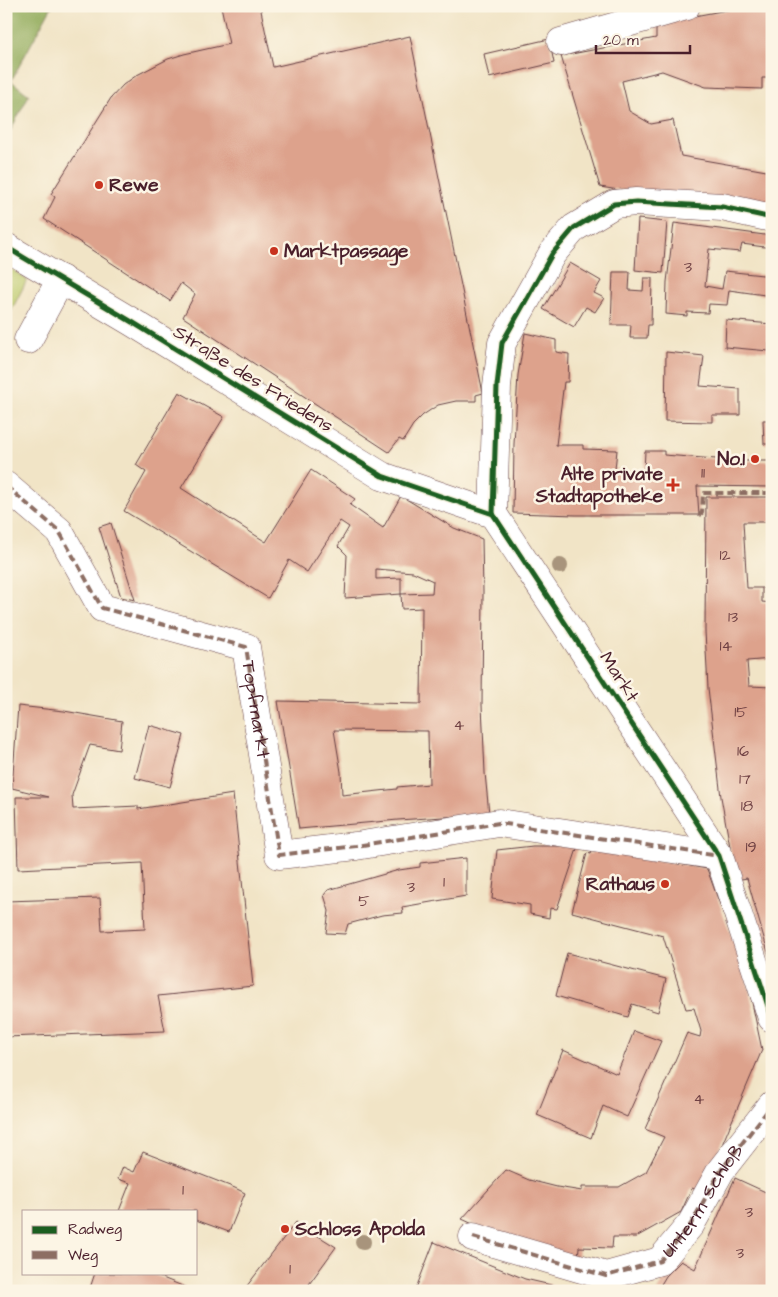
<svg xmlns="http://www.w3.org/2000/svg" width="778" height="1297" font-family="'Architects Daughter',sans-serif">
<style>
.green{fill:#bbc96b;stroke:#82744b}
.forest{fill:#94ad5f;stroke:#6f6645}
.building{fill:#dda28c;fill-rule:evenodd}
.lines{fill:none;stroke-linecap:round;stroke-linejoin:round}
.minor-casing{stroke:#633d42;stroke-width:29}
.minor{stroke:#fff;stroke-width:28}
.quiet{stroke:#8d6e63;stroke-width:4;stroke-dasharray:8 4;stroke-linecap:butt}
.cycleway-casing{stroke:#fcf5e5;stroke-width:8}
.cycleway{stroke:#1b5e20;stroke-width:5}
.tree{fill:#a8947b}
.poi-dot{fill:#c8321e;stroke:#fcf5e5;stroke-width:2}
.labels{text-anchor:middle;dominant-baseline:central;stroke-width:5;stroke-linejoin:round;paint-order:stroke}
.number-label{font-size:16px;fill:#6f4043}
.poi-label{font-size:19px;font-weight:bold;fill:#4a1f2b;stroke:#fcf5e5;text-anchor:start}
.street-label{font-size:19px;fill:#4a1f2b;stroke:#fcf5e5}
</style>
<rect width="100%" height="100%" fill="#fcf5e5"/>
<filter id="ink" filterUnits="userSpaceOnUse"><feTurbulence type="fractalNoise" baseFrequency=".02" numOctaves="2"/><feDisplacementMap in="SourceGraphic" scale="10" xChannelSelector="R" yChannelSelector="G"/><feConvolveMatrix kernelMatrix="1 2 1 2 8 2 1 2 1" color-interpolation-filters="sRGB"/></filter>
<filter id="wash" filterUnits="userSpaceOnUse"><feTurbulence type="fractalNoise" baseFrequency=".0096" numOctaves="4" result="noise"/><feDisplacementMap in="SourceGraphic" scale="20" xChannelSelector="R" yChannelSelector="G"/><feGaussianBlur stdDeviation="1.12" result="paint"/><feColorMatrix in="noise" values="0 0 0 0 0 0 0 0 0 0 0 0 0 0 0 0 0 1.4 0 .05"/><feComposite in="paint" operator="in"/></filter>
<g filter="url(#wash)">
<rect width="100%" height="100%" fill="#f1e4c6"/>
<polygon class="green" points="6,268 10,268 27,280 6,321"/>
<polygon class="forest" points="6,6 52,6 11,81 29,95 6,139"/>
<g id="blocks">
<g class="building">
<polygon points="221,6 260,6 273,67 410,36 483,393 476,395 476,401 456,401 438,405 423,415 413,425 403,441 399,439 389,452 183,317 195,294 181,283 170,301 44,219 55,197 51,194 111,98 123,85 137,75 168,59 184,54 229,44"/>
<polygon points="749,6 772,6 772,78 762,78 762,89 706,87 662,71 622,81 629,111 651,124 673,120 681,156 772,172 772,214 600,187 561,56 656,38 656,23"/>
<polygon points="549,39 554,63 489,78 484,54"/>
<polygon points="638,219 667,222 663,273 635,270"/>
<polygon points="674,223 772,236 772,248 742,244 740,252 709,249 705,286 722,289 725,271 772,276 772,296 729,290 727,305 709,304 708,313 687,312 687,316 666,314 667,282"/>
<polygon points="570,263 601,281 594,293 604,298 595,312 586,307 574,327 543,309"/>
<polygon points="613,272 630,272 629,290 643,291 644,278 652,278 651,325 648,325 647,338 630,338 631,325 611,325"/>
<polygon points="726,320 772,324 772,343 769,343 769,351 725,347"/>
<polygon points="525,333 556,340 556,352 569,354 568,382 564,382 556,445 583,445 583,449 617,450 615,469 644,472 645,451 664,451 664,455 742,461 772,461 772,487 697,486 699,515 576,515 513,513 514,444 518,375"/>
<polygon points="666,352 704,356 700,386 740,389 740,415 712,415 712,422 665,421"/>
<path d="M179,392L224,417L181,488L266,542L311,470L355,499L350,505L383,528L401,496L454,528L482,539L483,592L482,705L485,773L489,814L398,820L299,829L278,701L421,704L422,608L402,609L401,594L345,598L347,555L338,546L349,527L340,521L307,572L289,560L268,598L124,511L146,472L136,465ZM376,569L413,572L433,581L432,593L401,594V578L376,579ZM334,730L428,731L429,784L397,787V789L342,795L341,772Z"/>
<polygon points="763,420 772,420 772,444 764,444"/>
<polygon points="706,497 772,497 772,522 743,522 747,588 762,588 762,602 772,603 772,659 747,661 749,686 772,687 771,963 747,878 736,880 721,797 708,688 705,631"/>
<polygon points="111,523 135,600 121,597 99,527"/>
<polygon points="18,706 64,711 122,721 119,750 90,745 72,795 73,809 138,806 138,809 233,794 253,986 158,996 165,1031 6,1037 6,901 100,898 102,931 145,929 142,863 18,869 16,797 49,797 12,788"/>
<polygon points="149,725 184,735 170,787 135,778"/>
<polygon points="533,846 578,846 557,909 550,908 549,918 530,914 530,905 492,899 497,850"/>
<polygon points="592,848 707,869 747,979 762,1050 702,1192 692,1188 681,1212 636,1237 613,1237 612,1248 579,1247 578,1259 508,1240 462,1219 506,1170 529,1180 557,1187 582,1191 582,1187 619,1187 646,1172 664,1137 645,1129 687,1033 700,1037 701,1031 694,1008 686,1009 663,936 572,912 587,853 591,854"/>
<polygon points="466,858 466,896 402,907 403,913 382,915 348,924 345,934 326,933 329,911 324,895 328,890 399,870 420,867 420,863"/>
<polygon points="567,953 666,979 658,1012 632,1004 628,1017 556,996"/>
<polygon points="634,1031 661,1041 627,1117 603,1106 591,1138 537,1115 563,1050 617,1074"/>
<polygon points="143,1152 235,1188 245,1193 229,1232 196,1220 196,1211 119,1211 130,1183 118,1179 123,1167 134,1172"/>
<polygon points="735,1178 772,1195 772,1282 768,1291 657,1291 666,1276 681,1261 695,1269"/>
<polygon points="296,1222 336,1247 304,1291 243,1291"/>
<polygon points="434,1242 525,1279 577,1291 415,1291"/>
<polygon points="95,1273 150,1273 195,1291 89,1291"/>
</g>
</g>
</g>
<g filter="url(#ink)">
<use href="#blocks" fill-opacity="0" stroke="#633d42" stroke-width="1"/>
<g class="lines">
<g class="minor-casing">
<g id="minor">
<polyline points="561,42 686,6"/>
<polyline points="6,247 132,322 382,476 493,514"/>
<polyline points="28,340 61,279"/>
<path id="s1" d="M6,486L59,531L102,608L246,647L279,855L356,846L499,823L719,856"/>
<polyline points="493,514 719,856 772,1018"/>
<polyline points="493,514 497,386 502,343 552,254 574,228 614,204 636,202 722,207 772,218"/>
<polyline points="473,1237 606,1276 660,1261 691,1224 721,1170 772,1105"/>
</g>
</g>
<use href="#minor" class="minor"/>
<g class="quiet">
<polyline points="6,486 59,531 102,608 246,647 279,855 356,846 499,823 719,856"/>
<polyline points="699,515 702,513 703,493 772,493"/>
<path id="s2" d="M473,1237L606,1276L660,1261L691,1224L721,1170L772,1105"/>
<polyline points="184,1291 185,1287"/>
</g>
<g class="cycleway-casing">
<g id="cycleway">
<polyline points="6,247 132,322 382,476 493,514"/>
<polyline points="493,514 719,856 772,1018"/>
<polyline points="493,514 497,386 502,343 552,254 574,228 614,204 636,202 722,207 772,218"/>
</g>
</g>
<use href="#cycleway" class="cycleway"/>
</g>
<g class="tree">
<circle cx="560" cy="566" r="8"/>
<circle cx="363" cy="1242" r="8"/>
</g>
</g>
<g class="poi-dot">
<circle cx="99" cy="185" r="5"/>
<circle cx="274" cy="251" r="5"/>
<circle cx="755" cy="459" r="5"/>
<path d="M670.5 477.5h5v5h5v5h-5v5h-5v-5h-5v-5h5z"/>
<circle cx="665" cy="884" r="5"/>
<circle cx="285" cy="1229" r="5"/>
</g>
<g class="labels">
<g class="number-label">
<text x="688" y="267">3</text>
<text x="703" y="473">11</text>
<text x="725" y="555">12</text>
<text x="733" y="617">13</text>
<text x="726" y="646">14</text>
<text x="741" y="712">15</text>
<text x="459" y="725">4</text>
<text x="743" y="751">16</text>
<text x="745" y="779">17</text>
<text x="747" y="806">18</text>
<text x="751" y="847">19</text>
<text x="444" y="882">1</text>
<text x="411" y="887">3</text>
<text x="364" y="901">5</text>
<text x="699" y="1099">4</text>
<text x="183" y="1190">1</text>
<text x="749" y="1212">3</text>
<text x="740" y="1253">3</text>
<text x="290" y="1269">1</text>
</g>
<g class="poi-label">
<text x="109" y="185">Rewe</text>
<text x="284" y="251">Marktpassage</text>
<text x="745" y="459" text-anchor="end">No.1</text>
<text x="663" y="474" text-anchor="end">Alte private<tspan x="663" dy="22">Stadtapotheke</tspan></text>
<text x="655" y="884" text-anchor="end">Rathaus</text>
<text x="295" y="1229">Schloss Apolda</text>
</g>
<g class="street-label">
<text transform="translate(253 379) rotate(32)">Straße des Friedens</text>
<text transform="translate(619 677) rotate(57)">Markt</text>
<text stroke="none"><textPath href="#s1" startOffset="370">Topfmarkt</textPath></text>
<text stroke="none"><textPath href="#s2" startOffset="269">Unterm Schloß</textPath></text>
</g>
</g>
<rect width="778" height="1297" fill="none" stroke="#fcf5e5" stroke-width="25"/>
<rect x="22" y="1210" width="175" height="65" fill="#fcf5e5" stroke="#b59f9b"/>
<rect x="32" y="1226" width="25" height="8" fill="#1b5e20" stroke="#b59f9b"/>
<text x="68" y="1234" font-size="15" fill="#4a1f2b">Radweg</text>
<rect x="32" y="1251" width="25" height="8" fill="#8d6e63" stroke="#b59f9b"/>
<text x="68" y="1260" font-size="15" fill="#4a1f2b">Weg</text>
<path d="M596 45v8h94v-8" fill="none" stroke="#4a1f2b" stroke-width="2.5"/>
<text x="603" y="45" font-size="15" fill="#4a1f2b" stroke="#fcf5e5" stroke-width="4" paint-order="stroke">20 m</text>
</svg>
